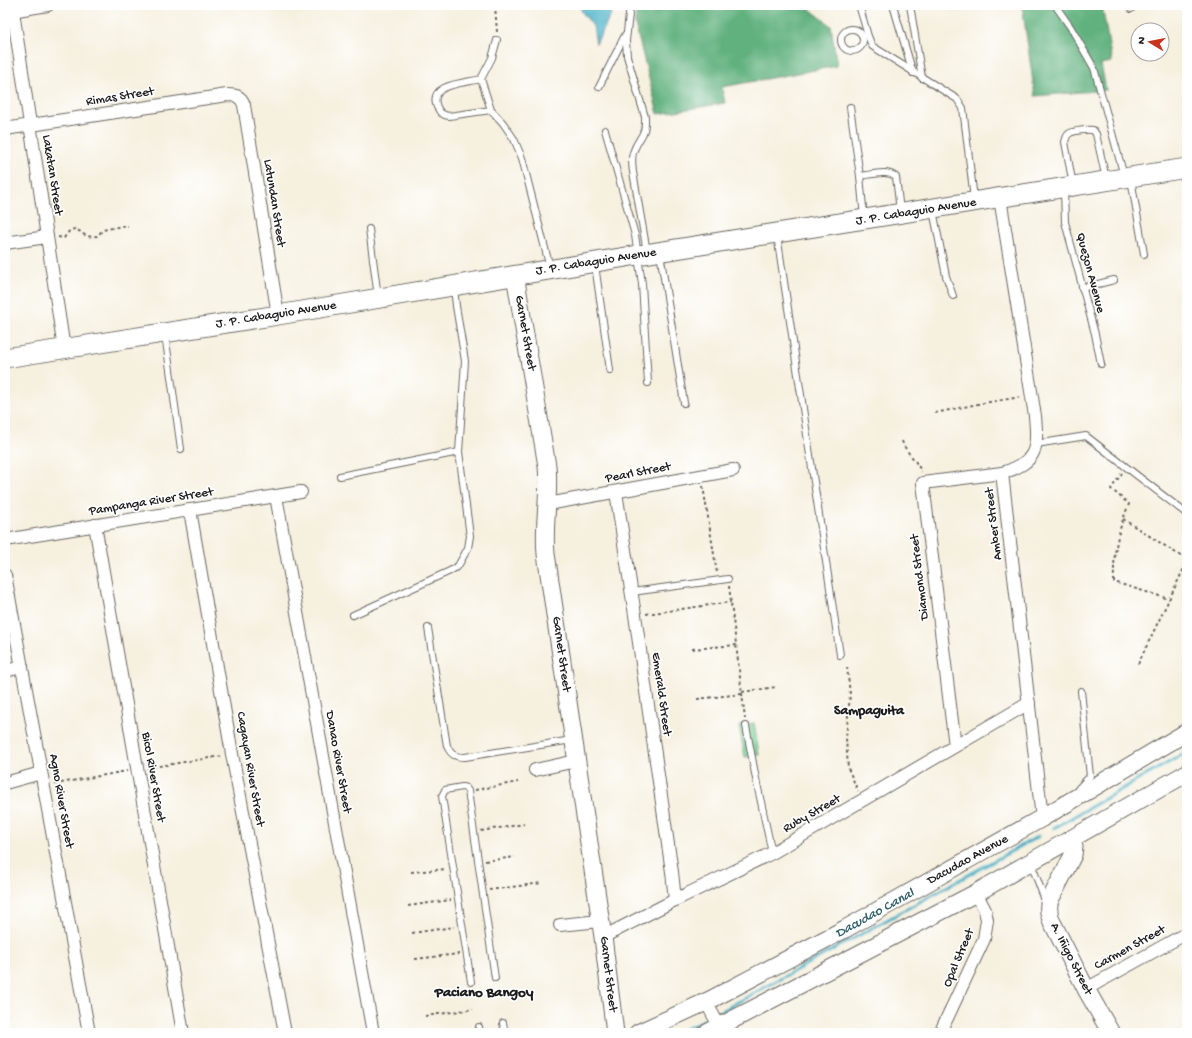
<svg xmlns="http://www.w3.org/2000/svg" width="1192" height="1038" font-family="'Gochi Hand',sans-serif">
<style>
.green{fill:#76ce94;stroke:#497558}
.forest{fill:#60b17e;stroke:#3e664d}
.water{fill:#49b1c8;stroke:#326672}
.lines{fill:none;stroke-linecap:round;stroke-linejoin:round}
.stream{stroke:#49b1c8;stroke-width:3}
.lane-casing{stroke:#686660;stroke-width:8}
.street-casing{stroke:#686660;stroke-width:14}
.secondary-casing{stroke:#686660;stroke-width:19}
.primary-casing{stroke:#686660;stroke-width:21}
.path{stroke:#686660;stroke-width:2;stroke-dasharray:3 3;stroke-linecap:butt}
.lane{stroke:#fff;stroke-width:6}
.street{stroke:#fff;stroke-width:12}
.secondary{stroke:#fff;stroke-width:17}
.primary{stroke:#fff;stroke-width:19}
.labels{text-anchor:middle;dominant-baseline:central;stroke-width:3.5;stroke-linejoin:round;paint-order:stroke}
.street-label{font-size:13px;fill:#1c1c1c;stroke:#fff}
.neighbourhood-label{font-size:14px;font-weight:bold;fill:#1c1c1c;stroke:#fff}
.water-label{font-size:14px;font-style:italic;fill:#305f69;stroke:#fff}
.quarter-label{font-size:15px;font-weight:bold;fill:#1c1c1c;stroke:#fff}
</style>
<rect width="100%" height="100%" fill="#fff"/>
<filter id="ink" filterUnits="userSpaceOnUse"><feTurbulence type="fractalNoise" baseFrequency=".025" numOctaves="2"/><feDisplacementMap in="SourceGraphic" scale="8" xChannelSelector="R" yChannelSelector="G"/><feConvolveMatrix kernelMatrix="1 2 1 2 8 2 1 2 1" color-interpolation-filters="sRGB"/></filter>
<filter id="wash" filterUnits="userSpaceOnUse"><feTurbulence type="fractalNoise" baseFrequency=".012" numOctaves="4" result="noise"/><feDisplacementMap in="SourceGraphic" scale="16" xChannelSelector="R" yChannelSelector="G"/><feGaussianBlur stdDeviation="0.9" result="paint"/><feColorMatrix in="noise" values="0 0 0 0 0 0 0 0 0 0 0 0 0 0 0 0 0 1.4 0 .05"/><feComposite in="paint" operator="in"/></filter>
<g filter="url(#wash)">
<rect width="100%" height="100%" fill="#f6f0df"/>
<polygon class="green" points="754,723 759,755 745,757 739,726"/>
<g class="forest">
<polygon points="636,5 805,5 831,26 837,66 722,87 725,103 658,114 635,24"/>
<polygon points="1022,5 1102,5 1112,62 1101,64 1106,90 1035,96"/>
</g>
<polygon class="water" points="579,5 611,5 611,14 596,44 593,26 582,12"/>
<g class="lines">
<g class="stream">
<polyline points="1054,828 1187,752"/>
<polyline points="720,1012 1039,836"/>
<polyline points="676,1033 709,1018"/>
</g>
</g>
</g>
<g filter="url(#ink)">
<g class="lines">
<g class="lane-casing">
<g id="lane">
<path d="M630,5L626,41L627,56L645,117C646,136 640,135 634,150C631,156 632,164 633,172L647,252"/>
<polyline points="859,5 868,36 872,46 957,99 963,108 974,199"/>
<polyline points="893,5 913,73"/>
<polyline points="910,5 922,78"/>
<polyline points="1055,5 1071,28 1094,68 1124,176"/>
<polyline points="1130,5 1131,9"/>
<circle cx="852" cy="40" r="11"/>
<polyline points="481,79 492,58 497,40"/>
<polyline points="599,87 625,35"/>
<polyline points="850,107 860,176 864,218"/>
<path d="M491,110L449,116C442,115 440,113 437,107C427,83 467,83 481,79L491,110L503,123L514,139L522,158L550,268"/>
<polyline points="605,130 635,235 642,284 648,383"/>
<path d="M860,176C871,175 887,169 896,177L900,211"/>
<polyline points="1131,179 1144,254"/>
<path d="M1073,185L1065,142C1066,139 1066,135 1070,133C1074,131 1088,129 1093,130L1096,134L1106,179"/>
<polyline points="1064,190 1065,222 1095,334 1101,364"/>
<polyline points="933,210 946,276 953,296"/>
<polyline points="369,229 378,297"/>
<polyline points="777,235 840,655"/>
<polyline points="660,253 684,403"/>
<polyline points="595,265 610,370"/>
<polyline points="1082,288 1114,280"/>
<polyline points="165,334 181,449"/>
<polyline points="1036,444 1086,436 1187,514"/>
<polyline points="340,476 459,452 465,361 456,306 454,288"/>
<polyline points="632,592 728,579"/>
<polyline points="353,615 450,571 458,566 468,548 470,536 459,452"/>
<path d="M428,628L447,746C451,755 455,757 465,757L572,740"/>
<polyline points="746,726 756,779 772,853"/>
<polyline points="1078,789 1090,776 1081,691"/>
<polyline points="1031,863 1046,903"/>
<polyline points="471,982 442,796 445,790 462,787 466,788 468,791 495,978"/>
<polyline points="503,1023 505,1033"/>
<polyline points="479,1027 480,1033"/>
</g>
</g>
<g class="street-casing">
<g id="street">
<polyline points="12,5 64,349"/>
<polyline points="5,12 48,5"/>
<path d="M5,129L227,95C236,95 241,96 244,105L278,315"/>
<polyline points="5,243 47,237"/>
<polyline points="1002,473 1042,818"/>
<polyline points="616,492 635,615 672,872 675,900"/>
<polyline points="276,496 373,1033"/>
<polyline points="548,504 733,470"/>
<polyline points="190,510 232,754 285,1033"/>
<polyline points="95,525 183,1033"/>
<polyline points="5,540 301,492"/>
<polyline points="5,575 89,1033"/>
<polyline points="5,671 22,667"/>
<path d="M955,746L923,483L1002,473C1037,462 1038,450 1035,416L1000,198"/>
<polyline points="535,770 576,761"/>
<polyline points="5,783 41,773"/>
<polyline points="560,925 600,921"/>
<polyline points="603,937 675,900 772,853 1029,703"/>
<polyline points="1086,989 1187,933"/>
<polyline points="706,1002 723,1033"/>
<polyline points="940,1033 984,939 987,920 985,910 976,893"/>
</g>
</g>
<g class="secondary-casing">
<g id="secondary">
<path d="M515,275L547,466C550,496 543,524 546,554L603,937L615,1033"/>
<path d="M1071,839L1074,847L1073,855L1050,900C1047,908 1049,915 1052,922L1086,989L1111,1033"/>
<polyline points="638,1033 710,1000 845,929 1042,818 1187,732"/>
<polyline points="707,1033 976,893 1187,773"/>
</g>
</g>
<g class="primary-casing">
<polyline id="primary" points="5,358 278,315 638,255 1187,168"/>
</g>
<g class="path">
<polyline points="495,5 497,32"/>
<path d="M58,237L64,238C66,235 68,232 71,230C78,227 81,234 87,236C90,237 94,236 97,236L103,230L122,226H128"/>
<polyline points="935,413 978,404 1020,397"/>
<path d="M902,441C906,453 917,460 921,472"/>
<path d="M1122,473L1111,489L1129,504C1118,530 1113,552 1114,582L1169,599"/>
<polyline points="703,486 717,573"/>
<polyline points="1123,519 1187,560"/>
<polyline points="729,586 745,719"/>
<polyline points="646,614 731,602"/>
<polyline points="692,649 736,645"/>
<polyline points="1138,664 1187,562"/>
<polyline points="847,667 850,694 846,738 848,768 858,791"/>
<polyline points="742,692 776,687"/>
<polyline points="697,699 742,694"/>
<polyline points="147,768 222,756"/>
<polyline points="55,784 127,771"/>
<polyline points="475,790 518,782"/>
<polyline points="481,831 524,824"/>
<polyline points="485,861 515,857"/>
<polyline points="411,872 446,869"/>
<polyline points="489,890 542,883"/>
<polyline points="408,906 451,900"/>
<polyline points="412,933 454,927"/>
<polyline points="415,959 459,954"/>
<polyline points="425,1016 473,1009"/>
</g>
<use href="#lane" class="lane"/>
<use href="#street" class="street"/>
<use href="#secondary" class="secondary"/>
<use href="#primary" class="primary"/>
</g>
</g>
<g class="labels">
<g class="street-label">
<text transform="translate(120 97) rotate(-9)">Rimas Street</text>
<text transform="translate(52 175) rotate(81)">Lakatan Street</text>
<text transform="translate(274 203) rotate(81)">Latundan Street</text>
<text transform="translate(916 212) rotate(-9)">J. P. Cabaguio Avenue</text>
<text transform="translate(596 262) rotate(-9)">J. P. Cabaguio Avenue</text>
<text transform="translate(1090 273) rotate(75)">Quezon Avenue</text>
<text transform="translate(276 315) rotate(-9)">J. P. Cabaguio Avenue</text>
<text transform="translate(525 333) rotate(80)">Garnet Street</text>
<text transform="translate(638 473) rotate(-11)">Pearl Street</text>
<text transform="translate(151 502) rotate(-9)">Pampanga River Street</text>
<text transform="translate(994 524) rotate(-97)">Amber Street</text>
<text transform="translate(920 577) rotate(-97)">Diamond Street</text>
<text transform="translate(561 654) rotate(82)">Garnet Street</text>
<text transform="translate(661 694) rotate(82)">Emerald Street</text>
<text transform="translate(338 762) rotate(80)">Danao River Street</text>
<text transform="translate(250 769) rotate(80)">Cagayan River Street</text>
<text transform="translate(153 777) rotate(80)">Bicol River Street</text>
<text transform="translate(61 801) rotate(80)">Agno River Street</text>
<text transform="translate(812 814) rotate(-30)">Ruby Street</text>
<text transform="translate(968 860) rotate(-29)">Dacudao Avenue</text>
<text transform="translate(1130 948) rotate(-29)">Carmen Street</text>
<text transform="translate(959 958) rotate(-67)">Opal Street</text>
<text transform="translate(1071 959) rotate(63)">A. Iñigo Street</text>
<text transform="translate(608 974) rotate(83)">Garnet Street</text>
</g>
<g class="neighbourhood-label">
<text x="869" y="711">Sampaguita</text>
</g>
<g class="water-label">
<text transform="translate(875 914) rotate(-29)">Dacudao Canal</text>
</g>
<g class="quarter-label">
<text x="484" y="993">Paciano Bangoy</text>
</g>
</g>
<rect width="1192" height="1038" fill="none" stroke="#fff" stroke-width="20"/>
<g transform="translate(1150 42) rotate(280)"><circle r="19" fill="#ffffff" stroke="#a4a4a4"/>
<path d="M0-3L7 15L0 10L-7 15Z" fill="#c8321e"/>
<text y="-6" font-size="11" font-weight="bold" text-anchor="middle" fill="#1c1c1c">N</text>
</g>
</svg>
